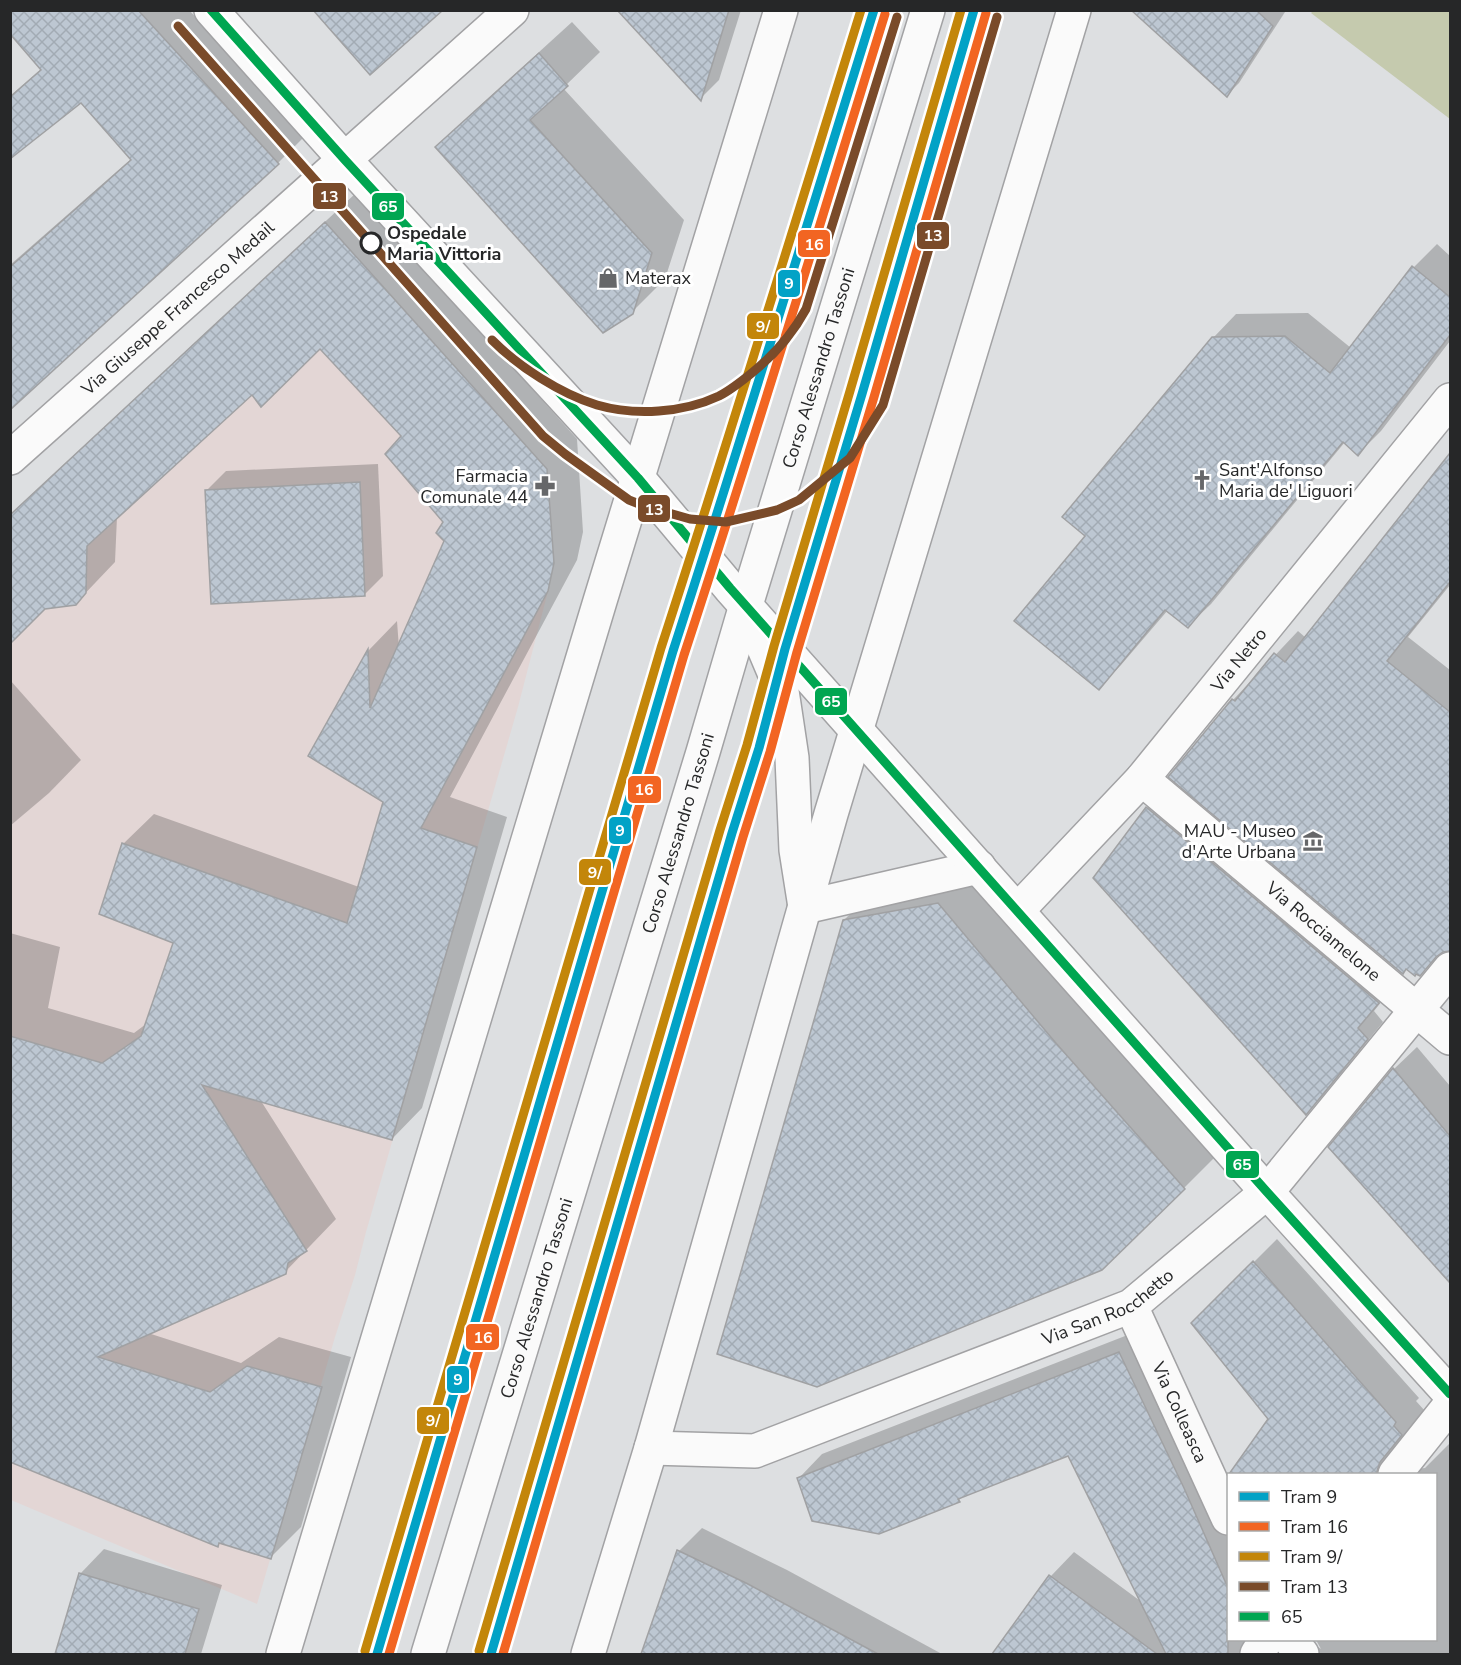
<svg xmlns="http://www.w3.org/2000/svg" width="1461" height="1665" font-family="'Nunito Sans',sans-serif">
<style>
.medical{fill:#e3d6d5}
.pitch{fill:#c5caae}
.shadow{fill:#0003}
.building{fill:url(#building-cross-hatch);stroke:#a0a1a3;stroke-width:1.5}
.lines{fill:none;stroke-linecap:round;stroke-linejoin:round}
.street-casing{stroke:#a2a2a4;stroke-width:36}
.secondary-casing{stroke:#a2a2a4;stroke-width:36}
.street{stroke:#fafafa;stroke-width:33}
.secondary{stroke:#fafafa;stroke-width:33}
.bus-1-casing{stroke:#fff;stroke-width:14}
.bus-1{stroke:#00a651;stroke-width:9}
.tram-1-casing{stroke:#fff;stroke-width:14}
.tram-2-casing{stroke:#fff;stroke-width:14}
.tram-3-casing{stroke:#fff;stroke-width:14}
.tram-4-casing{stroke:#fff;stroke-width:14}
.tram-1{stroke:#02a2c6;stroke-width:9}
.tram-2{stroke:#f26522;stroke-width:9}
.tram-3{stroke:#c3860a;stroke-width:9}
.tram-4{stroke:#7a4b2a;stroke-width:9}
.stop-dot{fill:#fff;stroke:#262728;stroke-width:3}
.labels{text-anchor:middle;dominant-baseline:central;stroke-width:6;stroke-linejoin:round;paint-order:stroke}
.stop-label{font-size:18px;font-weight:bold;fill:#262728;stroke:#fff;text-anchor:start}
.poi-label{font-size:18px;fill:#262728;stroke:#fff;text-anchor:start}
.street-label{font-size:18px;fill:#262728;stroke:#fff}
.line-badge{stroke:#fff;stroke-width:2}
.badge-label{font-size:16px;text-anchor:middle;font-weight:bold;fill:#fff}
</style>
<defs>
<pattern id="building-cross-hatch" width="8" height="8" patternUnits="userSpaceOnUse" patternTransform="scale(1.5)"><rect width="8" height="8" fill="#bdc7d2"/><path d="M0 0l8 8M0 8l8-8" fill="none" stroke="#a2abb4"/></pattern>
</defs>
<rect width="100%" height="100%" fill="#dddfe1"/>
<polygon class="medical" points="325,222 547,469 548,591 518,707 366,1232 355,1275 335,1337 257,1604 11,1500 11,515"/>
<polygon class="pitch" points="1313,11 1450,11 1450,119 1311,13"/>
<g class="shadow">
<polygon points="10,10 189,10 305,136 278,163 10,407 10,265 131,159 81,101 10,144 10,96 42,68"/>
<polygon points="650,10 741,10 719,80 701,98"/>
<polygon points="1161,10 1283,10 1285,12 1239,83 1227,95"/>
<polygon points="572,22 600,52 563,88 684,220 665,279 632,312 437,147 470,115"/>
<polygon points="356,193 577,439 583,532 577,560 450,797 507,817 422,1108 392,1139 261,1101 336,1219 285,1272 148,1333 241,1363 279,1337 351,1357 301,1527 270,1558 10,1377 10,933 60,947 48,1008 134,1033 146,1024 175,943 123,844 154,814 359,887 385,801 310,756 369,650 397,621 399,648 446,541 445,522 403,436 320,347 252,393 117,517 115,562 76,603 58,470"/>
<polygon points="1437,244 1450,256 1450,341 1381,431 1358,454 1345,442 1211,604 1188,626 1168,610 1121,665 1098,688 1087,535 1213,338 1236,314 1308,313 1351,348 1414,267"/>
<polygon points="1450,455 1450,585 1408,637 1450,670 1450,949 1444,950 1420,974 1233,700 1298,631 1306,638"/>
<polygon points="378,464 383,576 364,595 207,490 226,471"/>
<polygon points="10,680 81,760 49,793 10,826"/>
<polygon points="1163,792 1394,986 1374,1011 1383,1022 1322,1097 1306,1113 1095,878 1147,808"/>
<polygon points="973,869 1219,1153 1184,1188 844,920 880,885"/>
<polygon points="1417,1047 1450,1086 1450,1280 1330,1147 1394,1069"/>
<polygon points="1277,1239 1419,1398 1416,1401 1425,1411 1416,1469 1425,1468 1450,1443 1450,1654 994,1654 1051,1576 1074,1552 1143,1603 1069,1454 965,1495 959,1500 879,1532 799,1478 822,1454 1143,1329 1228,1489 1228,1640 1310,1641 1321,1649 1316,1640 1436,1640 1436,1474 1230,1474 1269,1419 1193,1323"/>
<polygon points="702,1528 787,1570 942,1654 644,1654 679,1551"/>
<polygon points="104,1549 222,1585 201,1654 57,1654 80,1574"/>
</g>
<g class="building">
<polygon points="10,10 138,10 279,164 10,410 10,267 131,160 81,103 10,159 10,97 41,70 10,34"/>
<polygon points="313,10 443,10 370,75"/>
<polygon points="617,10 729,10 701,101"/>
<polygon points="1131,10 1256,10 1273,26 1227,97"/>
<polygon points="539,53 568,86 530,120 652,253 633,314 603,333 435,147"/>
<polygon points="325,222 547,469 554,563 548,591 421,828 477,847 392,1140 202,1085 307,1251 288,1263 286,1274 98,1357 210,1392 247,1366 322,1387 271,1559 219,1543 218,1547 10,1462 10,1036 102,1063 141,1036 173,943 99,914 122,843 347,923 383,802 308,756 368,649 370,708 444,541 436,533 443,522 385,454 401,436 320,349 261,407 252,395 87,546 86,593 76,605 45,609 10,644 10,515"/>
<polygon points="1412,266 1450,297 1450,335 1358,456 1343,442 1188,628 1165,610 1099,690 1014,621 1085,536 1062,517 1212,337 1285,336 1330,373"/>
<polygon points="1450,453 1450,582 1387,661 1450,712 1450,951 1443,952 1436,957 1420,976 1416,974 1415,976 1406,969 1403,974 1168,777 1213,722 1232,699 1235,701 1274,653 1285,662"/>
<polygon points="360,482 365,596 211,604 205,490"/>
<polygon points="1146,807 1379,1003 1358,1028 1368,1039 1306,1115 1093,878"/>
<polygon points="938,903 1055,1042 1185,1189 1102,1270 817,1387 717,1354 843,920"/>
<polygon points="1393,1068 1450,1136 1450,1283 1328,1147"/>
<polygon points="1253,1261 1396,1422 1394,1426 1402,1435 1380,1462 1377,1471 1377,1474 1229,1474 1268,1419 1191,1323"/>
<polygon points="1119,1352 1184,1488 1228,1588 1228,1654 1166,1654 1068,1456 958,1499 960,1502 879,1534 812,1521 797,1478"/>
<polygon points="677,1550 746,1583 878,1654 641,1654"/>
<polygon points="79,1573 199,1609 185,1654 55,1654"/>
<polygon points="1049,1575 1157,1654 992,1654"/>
</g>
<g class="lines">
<g class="street-casing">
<g id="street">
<path id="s1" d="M10,458L512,10"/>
<polyline points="749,613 782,691 792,758 796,850 805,907 979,867"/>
<path id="s2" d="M1142,779L1450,1038"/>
<path id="s3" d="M1018,910L1142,779L1450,400"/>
<path id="s4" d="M1131,1306L1228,1518"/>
<path id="s5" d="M651,1448L755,1451L1131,1306L1267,1192L1450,969"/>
<polyline points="1395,1474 1450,1405"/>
<polyline points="1290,1640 1302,1654"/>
<polyline points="283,1654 600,601 781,10"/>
<polyline points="588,1654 651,1448 831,814 1074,10"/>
<polyline points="1257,1654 1266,1640"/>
</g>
</g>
<g class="secondary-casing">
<g id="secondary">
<polyline points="211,10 345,160 638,478 730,588 1267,1192 1450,1394"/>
<path id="s6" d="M428,1654L703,752L746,605L928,10"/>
</g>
</g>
<use href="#street" class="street"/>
<use href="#secondary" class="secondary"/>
<g class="bus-1-casing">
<polyline id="bus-1" points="211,10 345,160 638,478 730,588 1267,1192 1450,1394"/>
</g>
<use href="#bus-1" class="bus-1"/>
<g class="tram-1-casing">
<g id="tram-1">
<path d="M377,1654L673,651C742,438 807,224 874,10"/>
<polyline points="491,1654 732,833 759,748 785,649 862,394 974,10"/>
</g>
</g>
<g class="tram-2-casing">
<g id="tram-2">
<path d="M389,1654L684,655C754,442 819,227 885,14"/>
<polyline points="503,1654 743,837 770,752 797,652 874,397 986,13"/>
</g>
</g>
<g class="tram-3-casing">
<g id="tram-3">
<path d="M365,1651L661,648C730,436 795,223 861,10"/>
<polyline points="479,1651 720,830 747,745 774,646 850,391 961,10"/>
</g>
</g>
<g class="tram-4-casing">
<g id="tram-4">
<polyline points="178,26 543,436 565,454 629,500 644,506 690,519 726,522 777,510 799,500 850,458 883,405 997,17"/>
<path d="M492,340C519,367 561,394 597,405C635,416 683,413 719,396C731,390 742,381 753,372C774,355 793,333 806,309L897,17"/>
</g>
</g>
<use href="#tram-1" class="tram-1"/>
<use href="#tram-2" class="tram-2"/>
<use href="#tram-3" class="tram-3"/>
<use href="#tram-4" class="tram-4"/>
</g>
<defs>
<g id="shop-bare" transform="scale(1.62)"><path d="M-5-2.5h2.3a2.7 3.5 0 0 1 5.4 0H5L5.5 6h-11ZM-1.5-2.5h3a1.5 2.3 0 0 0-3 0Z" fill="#666769" stroke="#fff" stroke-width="2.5" paint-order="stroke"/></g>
<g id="church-bare" transform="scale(1.62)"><path d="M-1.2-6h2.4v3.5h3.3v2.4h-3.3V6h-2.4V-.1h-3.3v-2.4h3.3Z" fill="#666769" stroke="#fff" stroke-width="2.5" paint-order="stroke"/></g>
<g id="pharmacy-bare" transform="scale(1.62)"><path d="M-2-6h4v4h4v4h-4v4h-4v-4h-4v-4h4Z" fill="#666769" stroke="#fff" stroke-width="2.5" paint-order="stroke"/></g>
<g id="museum-bare" transform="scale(1.62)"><path d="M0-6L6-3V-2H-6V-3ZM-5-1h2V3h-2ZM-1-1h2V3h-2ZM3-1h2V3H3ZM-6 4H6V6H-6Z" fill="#666769" stroke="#fff" stroke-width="2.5" paint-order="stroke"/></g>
</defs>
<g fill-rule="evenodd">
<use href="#shop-bare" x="608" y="278"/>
<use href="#church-bare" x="1202" y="480"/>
<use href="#pharmacy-bare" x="545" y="486"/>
<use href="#museum-bare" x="1313" y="841"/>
</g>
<circle class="stop-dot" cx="371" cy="243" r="10"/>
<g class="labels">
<g class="stop-label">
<text x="387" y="233">Ospedale<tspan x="387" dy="21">Maria Vittoria</tspan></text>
</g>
<g class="poi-label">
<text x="625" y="278">Materax</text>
<text x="1219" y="470">Sant'Alfonso<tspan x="1219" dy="21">Maria de' Liguori</tspan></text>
<text x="528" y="476" text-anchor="end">Farmacia<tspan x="528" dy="21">Comunale 44</tspan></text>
<text x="1296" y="831" text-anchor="end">MAU - Museo<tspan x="1296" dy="21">d'Arte Urbana</tspan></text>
</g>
<g class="street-label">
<text stroke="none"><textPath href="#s1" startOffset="225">Via Giuseppe Francesco Medail</textPath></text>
<text stroke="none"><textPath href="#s6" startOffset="1344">Corso Alessandro Tassoni</textPath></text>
<text stroke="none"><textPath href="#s3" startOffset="334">Via Netro</textPath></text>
<text stroke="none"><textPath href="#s6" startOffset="858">Corso Alessandro Tassoni</textPath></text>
<text stroke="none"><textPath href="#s2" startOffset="237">Via Rocciamelone</textPath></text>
<text stroke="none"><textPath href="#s6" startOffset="372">Corso Alessandro Tassoni</textPath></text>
<text stroke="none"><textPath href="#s5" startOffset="486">Via San Rocchetto</textPath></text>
<text stroke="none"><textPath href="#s4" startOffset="117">Via Colleasca</textPath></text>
</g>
</g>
<g class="line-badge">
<rect x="312" y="182" width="35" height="28" rx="6" fill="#7a4b2a"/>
<rect x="371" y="192" width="34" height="29" rx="6" fill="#00a651"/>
<rect x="916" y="221" width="34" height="29" rx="6" fill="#7a4b2a"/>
<rect x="797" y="229" width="34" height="29" rx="6" fill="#f26522"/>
<rect x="777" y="269" width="24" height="29" rx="6" fill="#02a2c6"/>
<rect x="746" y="312" width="34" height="28" rx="6" fill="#c3860a"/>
<rect x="637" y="494" width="34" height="29" rx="6" fill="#7a4b2a"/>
<rect x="814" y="687" width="34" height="29" rx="6" fill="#00a651"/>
<rect x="627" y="775" width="35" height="29" rx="6" fill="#f26522"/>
<rect x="608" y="816" width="24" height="29" rx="6" fill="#02a2c6"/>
<rect x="578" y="858" width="34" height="28" rx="6" fill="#c3860a"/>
<rect x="1225" y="1150" width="35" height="29" rx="6" fill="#00a651"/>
<rect x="465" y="1323" width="35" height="28" rx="6" fill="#f26522"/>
<rect x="446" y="1365" width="24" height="29" rx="6" fill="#02a2c6"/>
<rect x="416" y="1406" width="34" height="29" rx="6" fill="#c3860a"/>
</g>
<g class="badge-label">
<text x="329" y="202">13</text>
<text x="388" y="212">65</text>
<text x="933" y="241">13</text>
<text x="814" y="250">16</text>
<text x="789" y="289">9</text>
<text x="763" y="332">9/</text>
<text x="654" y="515">13</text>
<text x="831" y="707">65</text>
<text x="644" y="795">16</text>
<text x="620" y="836">9</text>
<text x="595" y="878">9/</text>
<text x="1242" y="1170">65</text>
<text x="483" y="1343">16</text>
<text x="458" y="1385">9</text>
<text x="433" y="1426">9/</text>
</g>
<rect width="1461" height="1665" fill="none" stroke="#262728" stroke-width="24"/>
<rect x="1227" y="1473" width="210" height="168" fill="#ffffff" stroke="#a8a9a9" stroke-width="1.5"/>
<rect x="1239" y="1492" width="30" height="9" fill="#02a2c6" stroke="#a8a9a9" stroke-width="1.5"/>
<text x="1281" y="1503" font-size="18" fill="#262728">Tram 9</text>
<rect x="1239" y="1522" width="30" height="9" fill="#f26522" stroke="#a8a9a9" stroke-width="1.5"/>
<text x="1281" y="1533" font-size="18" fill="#262728">Tram 16</text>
<rect x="1239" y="1552" width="30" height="9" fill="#c3860a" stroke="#a8a9a9" stroke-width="1.5"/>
<text x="1281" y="1563" font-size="18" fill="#262728">Tram 9/</text>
<rect x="1239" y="1582" width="30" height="9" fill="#7a4b2a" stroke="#a8a9a9" stroke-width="1.5"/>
<text x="1281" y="1593" font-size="18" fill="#262728">Tram 13</text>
<rect x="1239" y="1612" width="30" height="9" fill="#00a651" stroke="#a8a9a9" stroke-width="1.5"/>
<text x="1281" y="1623" font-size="18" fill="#262728">65</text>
</svg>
